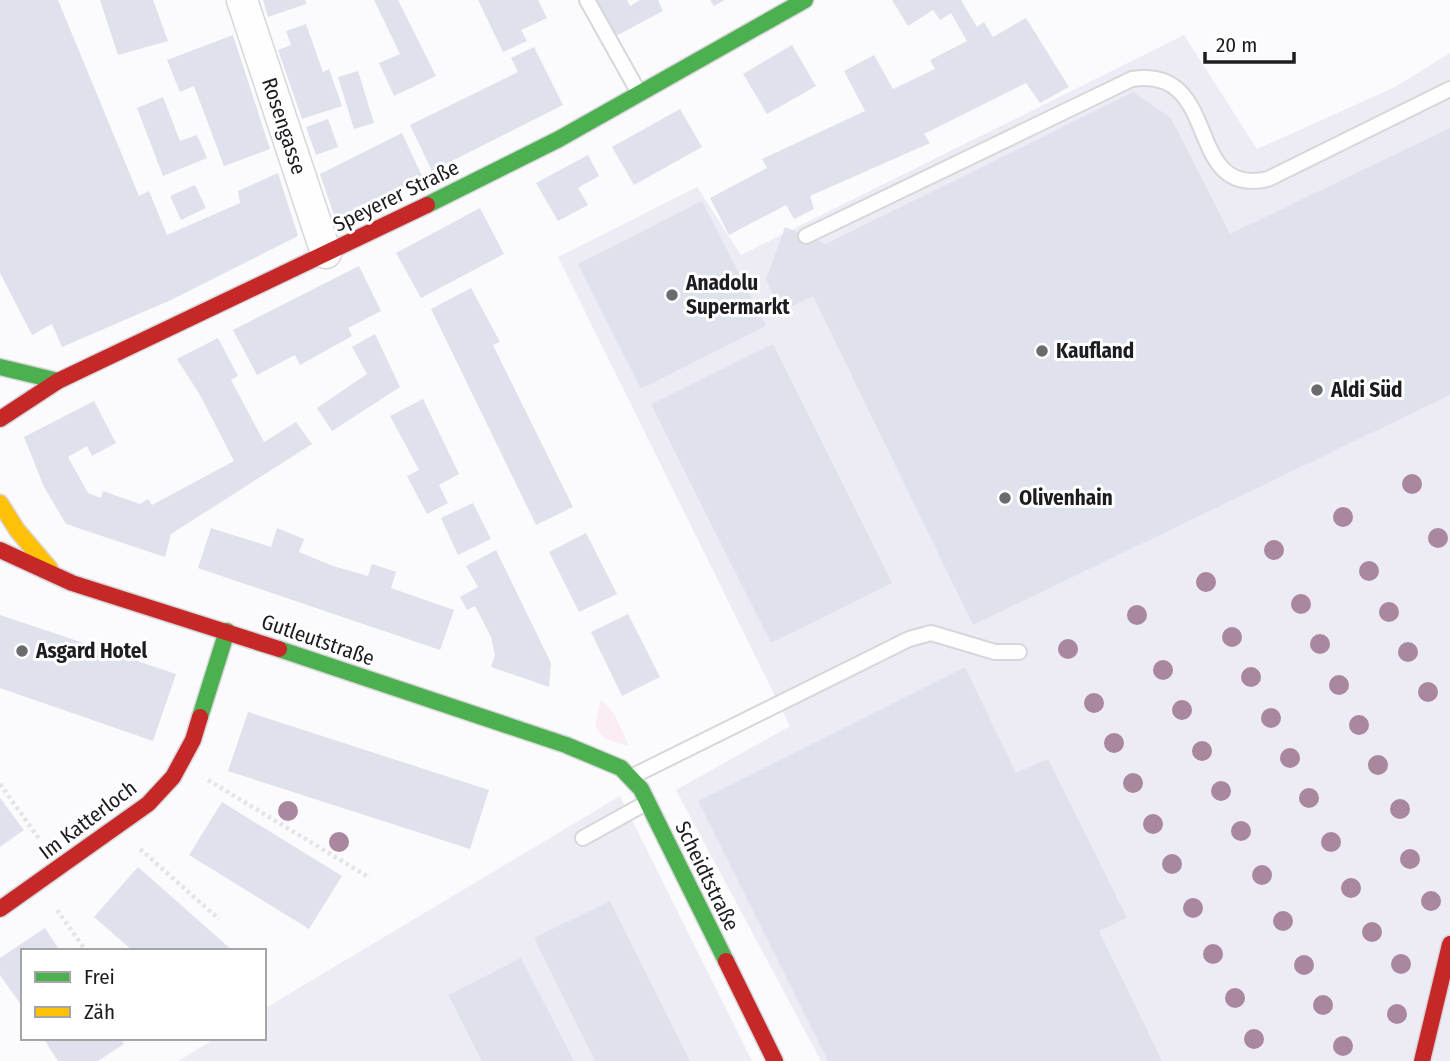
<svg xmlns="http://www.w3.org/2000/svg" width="1450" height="1061" font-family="'Fira Sans Condensed',sans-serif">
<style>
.built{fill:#edecf4}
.green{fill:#faedf6}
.building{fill:#dfe2ed}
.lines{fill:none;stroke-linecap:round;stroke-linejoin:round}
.lane-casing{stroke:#d7d6da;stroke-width:18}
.street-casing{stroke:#d7d6da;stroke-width:33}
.fast-casing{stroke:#d7d6da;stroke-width:19}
.slow-casing{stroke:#d7d6da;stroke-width:19}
.jam-casing{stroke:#d7d6da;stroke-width:19}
.path{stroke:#e5e5e5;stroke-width:4.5;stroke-dasharray:3.5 3.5;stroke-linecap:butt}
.lane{stroke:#fefeff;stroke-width:14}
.street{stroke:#fefeff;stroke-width:30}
.fast{stroke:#4caf50;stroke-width:16}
.slow{stroke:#ffc107;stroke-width:16}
.jam{stroke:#c62828;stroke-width:16}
.tree{fill:#a9889f}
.poi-dot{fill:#6b6a6e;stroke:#fff;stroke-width:2.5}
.labels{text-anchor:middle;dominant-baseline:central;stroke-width:6;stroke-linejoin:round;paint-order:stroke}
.street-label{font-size:21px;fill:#1d1c21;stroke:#fff}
.poi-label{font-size:21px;font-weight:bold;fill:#1d1c21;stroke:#fff;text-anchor:start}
</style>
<rect width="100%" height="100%" fill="#fbfafd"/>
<g class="built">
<polygon points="1184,35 1257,149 1395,87 1450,53 1450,1061 821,1061 676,790 790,726 558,257 697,187 741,255"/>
<polygon points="620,796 752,1061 178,1061 216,1038 264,1038 264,1009"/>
</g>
<polygon class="green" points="601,699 615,715 629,746 605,739 595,726"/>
<g class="building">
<polygon points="0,0 58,0 139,196 149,191 167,235 240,203 238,191 278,173 298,236 171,300 62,347 52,324 32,335 0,273"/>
<polygon points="100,0 153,0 168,41 118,55"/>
<polygon points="263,0 305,0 306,4 268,17"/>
<polygon points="374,0 398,0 436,76 394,96 379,63 400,54"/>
<polygon points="478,0 538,0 547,18 521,30 527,41 503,52"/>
<polygon points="596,0 627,0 630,6 640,0 658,0 663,11 616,36"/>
<polygon points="710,0 725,0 714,6"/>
<polygon points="892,0 961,0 977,27 984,22 993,37 1026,18 1069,87 1040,103 1026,83 924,134 930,143 810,196 814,209 794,219 786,205 729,235 710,198 767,168 762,159 865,111 844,71 874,55 893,89 935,69 930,60 967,41 951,13 940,20 933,10 908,26"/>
<polygon points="306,24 323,72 329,69 342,106 302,119 278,50 291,45 286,31"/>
<polygon points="233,35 270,149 224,166 194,86 180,92 167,60"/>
<polygon points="792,45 816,86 767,114 743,74"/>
<polygon points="534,47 563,105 432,171 410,125 518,72 511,58"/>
<polygon points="358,71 374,123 354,129 338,77"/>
<polygon points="1133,92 1171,118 1230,234 1450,128 1450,395 973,625 813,296 781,312 766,279 785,227 826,244"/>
<polygon points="163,97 180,141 197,135 207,158 163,176 137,108"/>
<polygon points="680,109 702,147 634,185 612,147"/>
<polygon points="328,119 338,147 316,155 306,127"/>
<polygon points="402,133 423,178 335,218 320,174"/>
<polygon points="588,155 599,176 578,188 588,205 558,221 536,183"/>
<polygon points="195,185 206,208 181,220 170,196"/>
<polygon points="702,201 766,326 641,389 578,264"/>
<polygon points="480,208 504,254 421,298 396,253"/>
<polygon points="359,266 381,311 348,328 352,336 300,365 295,355 257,375 233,330"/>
<polygon points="471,288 500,342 493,345 573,507 536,525 431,309"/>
<polygon points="375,334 400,387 332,431 317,408 367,374 352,347"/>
<polygon points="218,338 238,376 231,380 264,442 296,422 312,444 171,534 165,557 66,524 44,487 24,437 94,401 116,443 92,456 87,446 68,457 88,493 101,498 103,491 140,504 148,499 152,505 234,461 200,395 177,359"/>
<polygon points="773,344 892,583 771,643 651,404"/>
<polygon points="423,399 459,474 439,485 448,503 427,514 407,476 419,470 390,416"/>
<polygon points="473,503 491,539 458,555 441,518"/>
<polygon points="211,528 271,547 277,528 304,539 299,552 333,566 368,576 372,564 396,572 391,588 454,610 440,650 198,568"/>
<polygon points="586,533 617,594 579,612 549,552"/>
<polygon points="496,550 551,663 549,687 491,667 495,655 491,637 475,606 467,610 460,597 478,587 466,566"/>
<polygon points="628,614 660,677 622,696 591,632"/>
<polygon points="0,615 176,674 153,741 0,688"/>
<polygon points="965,667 1016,773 1048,759 1127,918 1099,931 1162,1061 828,1061 698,801"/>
<polygon points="248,712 489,790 470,849 228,771"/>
<polygon points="0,798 24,830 0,847"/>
<polygon points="222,802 342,876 309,929 189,855"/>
<polygon points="138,867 233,951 133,951 94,917"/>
<polygon points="610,901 690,1061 595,1061 534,938"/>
<polygon points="45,928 60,951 23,951 23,1008 0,975 0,958"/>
<polygon points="521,958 574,1061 482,1061 448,995"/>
<polygon points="43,1038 120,1038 124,1044 98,1061 58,1061"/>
</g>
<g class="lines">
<g class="lane-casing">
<g id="lane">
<polyline points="587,0 639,93"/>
<path d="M806,236L1132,79C1223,65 1183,199 1268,179L1450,89"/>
<polyline points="633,776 909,639 931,633 995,652 1019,652"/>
<polyline points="583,838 646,803"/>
</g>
</g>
<g class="street-casing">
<polyline id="street" points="242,0 326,253"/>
</g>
<g class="fast-casing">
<g id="fast">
<polyline points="427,205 559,139 805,0"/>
<polyline points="0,367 58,381"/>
<polyline points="279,649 566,745 621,768 641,789 726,961"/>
<polyline points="200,717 227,631"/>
</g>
</g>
<g class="slow-casing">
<polyline id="slow" points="0,503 17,530 50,569"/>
</g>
<g class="jam-casing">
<g id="jam">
<polyline points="0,419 58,381 427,205"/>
<polyline points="0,550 72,583 279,649"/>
<polyline points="0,909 148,804 173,777 193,740 200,717"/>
<polyline points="726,961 775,1061"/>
<polyline points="1422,1061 1450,944"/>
</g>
</g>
<g class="path">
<polyline points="208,780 370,878"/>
<polyline points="0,784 40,840"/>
<polyline points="140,849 219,919"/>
<polyline points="57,910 86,951"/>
</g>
<use href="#lane" class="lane"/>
<use href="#street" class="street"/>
<use href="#fast" class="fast"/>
<use href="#slow" class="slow"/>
<use href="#jam" class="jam"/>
</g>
<g class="tree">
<circle cx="1412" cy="484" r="10"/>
<circle cx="1343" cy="517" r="10"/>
<circle cx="1438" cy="538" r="10"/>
<circle cx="1274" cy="550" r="10"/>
<circle cx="1369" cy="571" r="10"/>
<circle cx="1206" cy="582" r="10"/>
<circle cx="1301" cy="604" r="10"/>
<circle cx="1389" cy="612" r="10"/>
<circle cx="1137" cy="615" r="10"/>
<circle cx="1232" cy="637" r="10"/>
<circle cx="1320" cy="644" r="10"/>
<circle cx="1068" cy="649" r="10"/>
<circle cx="1408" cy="652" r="10"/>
<circle cx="1163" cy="670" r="10"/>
<circle cx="1251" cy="677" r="10"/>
<circle cx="1339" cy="685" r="10"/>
<circle cx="1428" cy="692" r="10"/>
<circle cx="1094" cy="703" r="10"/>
<circle cx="1182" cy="710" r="10"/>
<circle cx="1271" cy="718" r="10"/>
<circle cx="1359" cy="725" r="10"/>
<circle cx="1114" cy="743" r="10"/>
<circle cx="1202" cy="751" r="10"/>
<circle cx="1290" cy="758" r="10"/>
<circle cx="1378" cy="765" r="10"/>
<circle cx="1133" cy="783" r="10"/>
<circle cx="1221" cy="791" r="10"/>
<circle cx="1309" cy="798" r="10"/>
<circle cx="1400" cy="809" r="10"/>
<circle cx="288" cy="811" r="10"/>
<circle cx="1153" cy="824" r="10"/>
<circle cx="1241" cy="831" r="10"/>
<circle cx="339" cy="842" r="10"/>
<circle cx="1331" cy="842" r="10"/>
<circle cx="1410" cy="859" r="10"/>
<circle cx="1172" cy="864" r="10"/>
<circle cx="1262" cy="875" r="10"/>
<circle cx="1351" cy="888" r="10"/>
<circle cx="1431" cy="901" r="10"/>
<circle cx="1193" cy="908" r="10"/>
<circle cx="1283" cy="921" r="10"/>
<circle cx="1372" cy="932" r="10"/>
<circle cx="1213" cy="954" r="10"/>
<circle cx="1401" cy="964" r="10"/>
<circle cx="1304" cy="965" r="10"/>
<circle cx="1235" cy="998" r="10"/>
<circle cx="1323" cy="1005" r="10"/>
<circle cx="1397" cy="1014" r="10"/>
<circle cx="1254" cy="1039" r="10"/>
<circle cx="1343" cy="1046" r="10"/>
</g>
<g class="poi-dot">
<circle cx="672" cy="295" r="7"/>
<circle cx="1042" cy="351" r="7"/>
<circle cx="1317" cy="390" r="7"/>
<circle cx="1005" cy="498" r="7"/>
<circle cx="22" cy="651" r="7"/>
</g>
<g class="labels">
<g class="street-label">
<text transform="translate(284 126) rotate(72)">Rosengasse</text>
<text transform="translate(396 196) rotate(-26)">Speyerer Straße</text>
<text transform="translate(318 640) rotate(19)">Gutleutstraße</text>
<text transform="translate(88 820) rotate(-37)">Im Katterloch</text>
<text transform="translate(707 876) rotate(64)">Scheidtstraße</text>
</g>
<g class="poi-label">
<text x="686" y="283">Anadolu<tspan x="686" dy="24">Supermarkt</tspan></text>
<text x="1056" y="351">Kaufland</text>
<text x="1331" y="390">Aldi Süd</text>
<text x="1019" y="498">Olivenhain</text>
<text x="36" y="651">Asgard Hotel</text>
</g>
</g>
<rect x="21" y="949" width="245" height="91" fill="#ffffff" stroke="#a5a4a6" stroke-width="2"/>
<rect x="35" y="972" width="35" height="10" fill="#4caf50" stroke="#a5a4a6" stroke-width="2"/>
<text x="84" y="984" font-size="21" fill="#1d1c21">Frei</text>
<rect x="35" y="1007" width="35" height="10" fill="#ffc107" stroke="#a5a4a6" stroke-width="2"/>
<text x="84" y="1019" font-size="21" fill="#1d1c21">Zäh</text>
<path d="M1205 52v10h89v-10" fill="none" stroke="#1d1c21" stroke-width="3.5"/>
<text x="1216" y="52" font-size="21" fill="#1d1c21" stroke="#ffffff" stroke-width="5" paint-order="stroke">20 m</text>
</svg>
